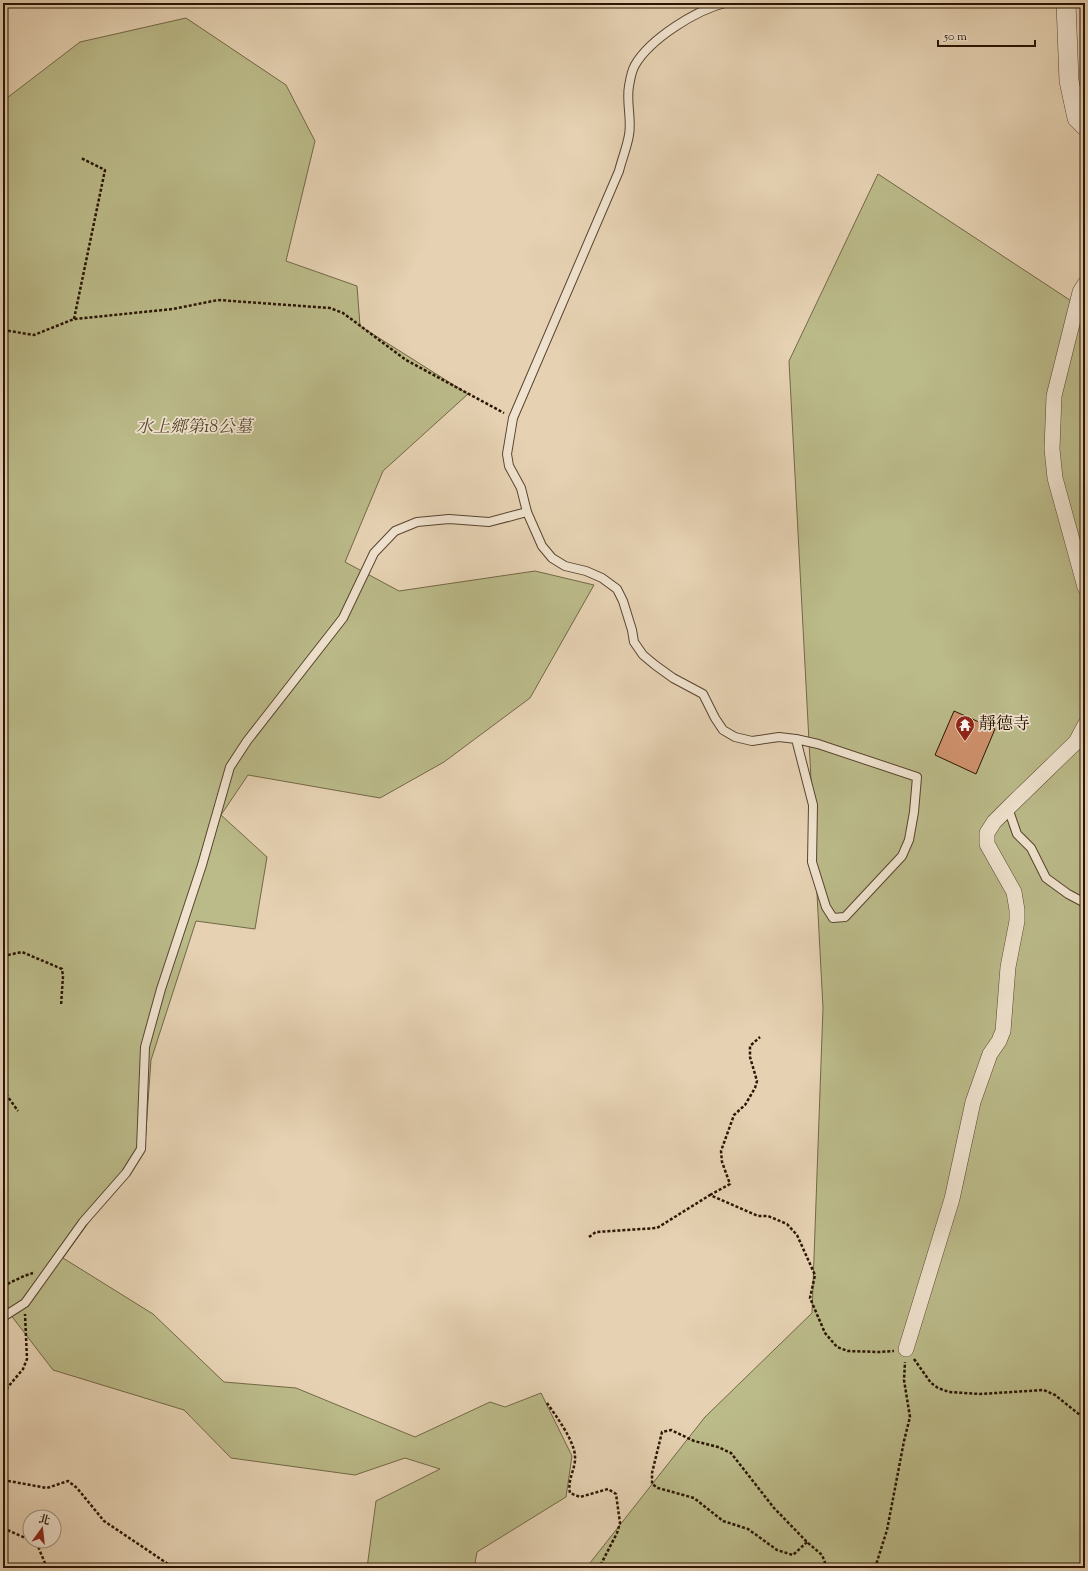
<svg xmlns="http://www.w3.org/2000/svg" width="1088" height="1571" font-family="'Sorts Mill Goudy','Noto Serif TC',serif">
<style>
.green{fill:#bbba89;stroke:#726846}
.building{fill:#cf926d;stroke:#2a1503}
.lines{fill:none;stroke-linecap:round;stroke-linejoin:round}
.service-casing{stroke:#59442f;stroke-width:10}
.minor-casing{stroke:#59442f;stroke-width:16}
.tertiary-casing{stroke:#59442f;stroke-width:20}
.path{stroke:#2a1503;stroke-width:2.5;stroke-dasharray:3 2;stroke-linecap:butt}
.service{stroke:#efe2ce;stroke-width:8}
.minor{stroke:#efe2ce;stroke-width:15}
.tertiary{stroke:#efe2ce;stroke-width:19}
.labels{text-anchor:middle;dominant-baseline:central;stroke-width:3.5;stroke-linejoin:round;paint-order:stroke}
.park-label{font-size:17px;font-style:italic;fill:#56472b;stroke:#efe2ce}
.poi-label{font-size:17px;fill:#2a1503;stroke:#efe2ce;text-anchor:start}
</style>
<rect width="100%" height="100%" fill="#e6d2b3"/>
<filter id="stains"><feTurbulence type="fractalNoise" baseFrequency=".005" numOctaves="4"/><feColorMatrix values="0 0 0 0 .2 0 0 0 0 .09 0 0 0 0 .02 0 0 0 .5 -.17"/></filter>
<radialGradient id="worn" r=".72"><stop offset=".6" stop-color="#630" stop-opacity="0"/><stop offset="1" stop-color="#630" stop-opacity=".3"/></radialGradient>
<g class="green">
<polygon points="186,18 286,85 315,141 286,261 357,286 360,326 468,394 383,471 345,562 399,591 535,571 594,585 530,698 444,762 380,798 248,775 221,815 267,857 255,929 196,921 151,1060 145,1144 63,1258 153,1314 224,1382 296,1388 415,1437 490,1402 505,1407 541,1393 572,1456 566,1497 477,1552 474,1568 367,1568 376,1501 440,1469 405,1458 355,1475 231,1458 184,1410 53,1370 10,1314 3,1323 3,101 80,42"/>
<polygon points="878,174 1085,310 1085,1568 586,1568 705,1417 812,1313 823,1008 789,361"/>
</g>
<polygon class="building" points="954,711 995,729 976,774 935,755"/>
<g class="lines">
<g class="service-casing">
<g id="service">
<path d="M725,3C696,10 650,39 635,65C632,70 630,80 629,86C626,102 632,119 629,135C627,147 622,159 619,171L513,418L507,454L509,466L521,488L527,512L542,546L552,558L565,566L586,571L602,578L617,589L623,601L632,630L634,642L643,655L655,665L673,678L703,694L715,718L723,730L735,737L752,741L779,737L796,739L818,744L917,777L914,812L909,840L902,856L845,917L833,918L826,907L812,862L813,805L796,739"/>
<polyline points="1008,808 1017,834 1031,848 1046,878 1068,894 1085,903"/>
<polyline points="1085,823 1085,824"/>
<polyline points="3,1317 25,1303 83,1222 126,1173 141,1149 145,1047 161,989 202,865 230,767 247,741 343,618 374,553 395,531 417,522 449,519 489,522 527,512"/>
</g>
</g>
<g class="minor-casing">
<g id="minor">
<polyline points="1085,284 1080,292 1054,396 1052,449 1055,478 1085,587"/>
<polyline points="906,1349 952,1199 973,1102 990,1054 999,1041 1003,1031 1008,967 1017,921 1017,910 1014,892 987,844 987,833 994,822 1008,808 1076,742 1085,725"/>
</g>
</g>
<g class="tertiary-casing">
<polyline id="tertiary" points="1066,3 1069,81 1077,118 1085,126"/>
</g>
<g class="path">
<polyline points="74,319 105,170 81,158"/>
<polyline points="3,330 34,335 74,319 173,309 218,300 330,308 343,313 406,360 504,413"/>
<polyline points="3,956 22,952 62,969 63,976 61,1006"/>
<polyline points="3,1090 18,1111"/>
<polyline points="710,1195 730,1184 722,1162 721,1151 734,1115 745,1105 755,1088 757,1081 750,1057 750,1046 760,1037"/>
<polyline points="589,1237 596,1232 657,1228 710,1195 758,1216 768,1216 787,1224 797,1235 815,1275 810,1298 825,1333 837,1347 848,1351 879,1352 894,1351"/>
<polyline points="3,1286 24,1276 33,1273"/>
<polyline points="914,1359 931,1383 938,1388 949,1392 980,1394 1044,1390 1055,1395 1085,1419"/>
<polyline points="3,1393 23,1369 27,1359 25,1314"/>
<path d="M547,1403C556,1416 574,1440 575,1456C576,1469 567,1479 570,1493L580,1497L608,1489L616,1494L620,1523L617,1533L599,1568"/>
<polyline points="3,1480 47,1488 68,1481 77,1488 104,1521 174,1568"/>
<polyline points="3,1528 30,1540"/>
<polyline points="31,1541 37,1544 47,1568"/>
<polyline points="807,1542 793,1555 777,1550 748,1529 723,1521 694,1498 658,1488 652,1484 652,1473 662,1432 671,1430 694,1441 718,1447 731,1453 774,1508 807,1542 822,1555 827,1568"/>
<polyline points="875,1568 887,1530 904,1441 910,1417 904,1380 905,1362"/>
</g>
<use href="#service" class="service"/>
<use href="#minor" class="minor"/>
<use href="#tertiary" class="tertiary"/>
</g>
<defs>
<g id="temple-pin" transform="scale(1)"><path d="M0 17L-7.5 6A9.5 9.5 0 1 1 7.5 6Z" fill="#8f2418" stroke="#efe2ce"/><path d="M0-6L5-2H3V0L6.5 2.5H4V6H1.5V3h-3V6H-4V2.5H-6.5L-3 0V-2H-5Z" fill="#fff"/></g>
</defs>
<g fill-rule="evenodd">
<use href="#temple-pin" x="965" y="725"/>
</g>
<g class="labels">
<g class="park-label">
<text x="194" y="428">水上鄉第18公墓</text>
</g>
<g class="poi-label">
<text x="979" y="725">靜德寺</text>
</g>
</g>
<rect width="1088" height="1571" fill="none" stroke="#e6d2b3" stroke-width="16"/>
<rect x="4" y="4" width="1080" height="1563" fill="none" stroke="#2a1503" stroke-width="2"/>
<rect x="8" y="8" width="1072" height="1555" fill="none" stroke="#2a1503"/>
<g transform="translate(42 1529) rotate(15)"><circle r="19" fill="#efe2ce" stroke="#a0907d"/>
<path d="M0-3L7 15L0 10L-7 15Z" fill="#8f2418"/>
<text y="-6" font-size="11" font-weight="bold" text-anchor="middle" fill="#2a1503">北</text>
</g>
<path d="M938 40v6h97v-6" fill="none" stroke="#2a1503" stroke-width="2"/>
<text x="944" y="40" font-size="12" fill="#2a1503" stroke="#efe2ce" stroke-width="3" paint-order="stroke">50 m</text>
<rect width="100%" height="100%" filter="url(#stains)"/>
<rect width="100%" height="100%" fill="url(#worn)"/>
</svg>
